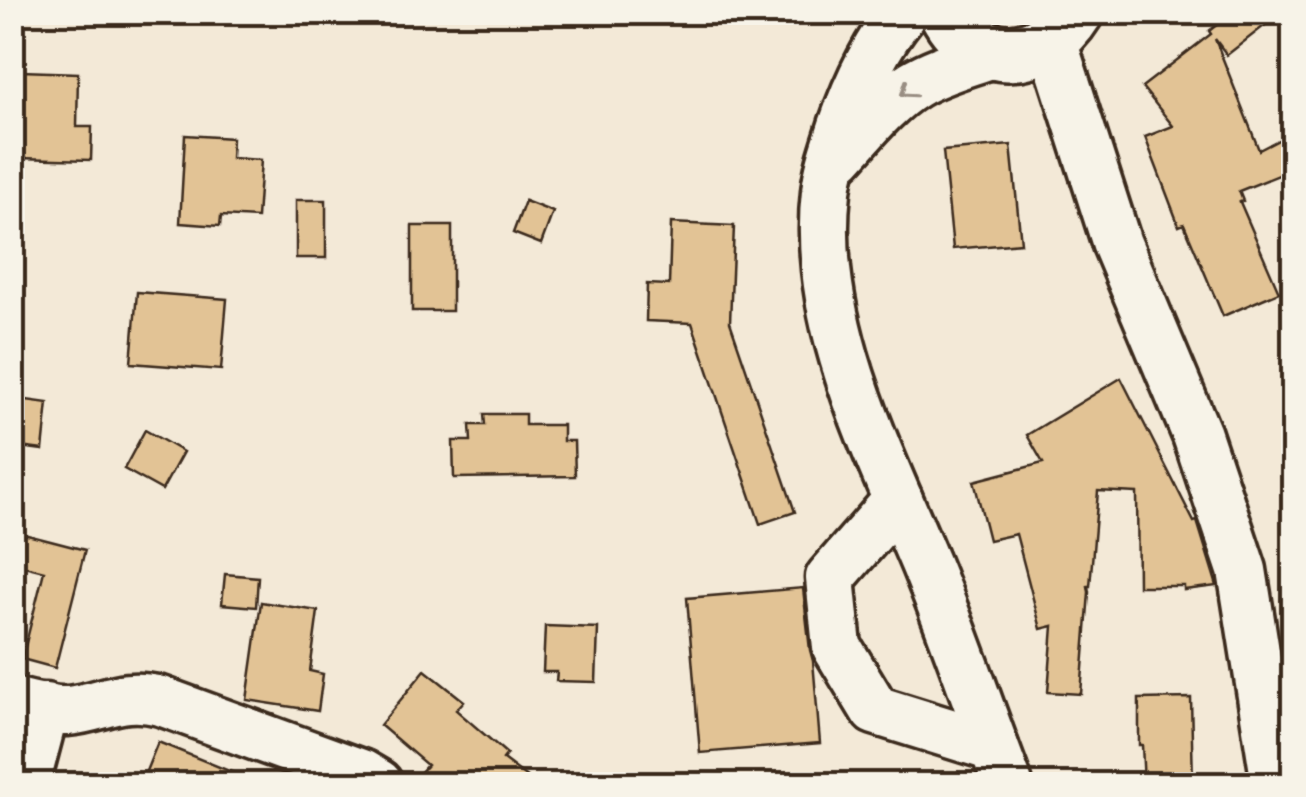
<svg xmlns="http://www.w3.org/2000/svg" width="1306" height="797" font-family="Dekko,sans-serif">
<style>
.building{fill:#e2c395;stroke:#3b2a1e;stroke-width:2.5}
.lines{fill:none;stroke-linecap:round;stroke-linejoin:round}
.minor-casing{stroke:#3b2a1e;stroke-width:55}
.major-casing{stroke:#3b2a1e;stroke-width:62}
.minor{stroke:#f7f3e8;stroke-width:48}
.major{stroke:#f7f3e8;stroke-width:55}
.oneway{stroke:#998e83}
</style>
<rect width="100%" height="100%" fill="#f3e9d7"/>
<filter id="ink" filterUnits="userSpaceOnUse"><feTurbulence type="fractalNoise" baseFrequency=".01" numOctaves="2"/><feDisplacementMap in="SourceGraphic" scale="20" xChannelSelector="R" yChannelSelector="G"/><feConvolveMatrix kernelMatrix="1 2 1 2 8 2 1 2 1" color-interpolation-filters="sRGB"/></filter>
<g filter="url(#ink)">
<g class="building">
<polygon points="1233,12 1282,12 1227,55 1215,39 1259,150 1294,132 1294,169 1239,191 1243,201 1240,202 1279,292 1223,316 1184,224 1179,226 1145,137 1173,126 1142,87 1211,34 1209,31"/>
<polygon points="21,71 78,73 77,127 92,127 91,160 18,158 18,129 12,129 12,91 21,92"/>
<polygon points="185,135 232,138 231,158 261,160 257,218 221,216 220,226 180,223"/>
<polygon points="1011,145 1021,243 953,249 943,151"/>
<rect x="296" y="200" width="30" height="58"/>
<polygon points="525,201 553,212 541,244 513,233"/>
<polygon points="671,223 734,226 730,322 795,512 760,524 692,323 646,321 647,284 669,285"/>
<rect x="412" y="226" width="40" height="85"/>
<polygon points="137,292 227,299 221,370 131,363"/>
<polygon points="1121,378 1194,522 1197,521 1217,586 1184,590 1184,586 1138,586 1137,493 1098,491 1090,586 1088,586 1089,592 1081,694 1048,692 1053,626 1041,629 1016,534 989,540 974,481 1043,463 1027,435"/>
<polygon points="12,398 48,403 43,450 12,446"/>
<polygon points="484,414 525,414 525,425 563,425 563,441 574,441 575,476 454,478 453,441 471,441 470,425 485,425"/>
<polygon points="145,430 183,452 162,490 124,469"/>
<polygon points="12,531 85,550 55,668 22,659 44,571 12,563"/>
<polygon points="225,574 258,577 256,607 222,604"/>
<polygon points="803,588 810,650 813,661 820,743 700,753 687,598"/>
<polygon points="261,602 318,611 310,671 323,674 318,711 247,700"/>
<polygon points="545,626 598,628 596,682 556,681 557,672 543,672"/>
<polygon points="425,670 464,701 456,710 507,754 503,759 536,784 410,784 427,765 380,725"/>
<polygon points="1191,698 1193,784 1144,784 1142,745 1139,745 1139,699"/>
<polygon points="158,742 261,784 165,784 144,776"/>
</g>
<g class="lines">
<g class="minor-casing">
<g id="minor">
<path d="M903,12C875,46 857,85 843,126C836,148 828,170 826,192C811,321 877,448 925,563C955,636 980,711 1008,784"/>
<polyline points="1052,41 1117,244 1197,435 1242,570 1276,784"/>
<path d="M840,156C863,131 885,102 914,84C939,69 969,62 995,52"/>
<polyline points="898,500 830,578 837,647 875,710 994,747"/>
<path d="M12,702C30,706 50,712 68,711C105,707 120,691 161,701L361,774L378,784"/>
<polyline points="25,784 45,708"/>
</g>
</g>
<g class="major-casing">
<path id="major" d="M947,12C977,69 1043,64 1075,12"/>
</g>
<use href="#minor" class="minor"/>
<use href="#major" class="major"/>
</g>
<defs><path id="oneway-chevron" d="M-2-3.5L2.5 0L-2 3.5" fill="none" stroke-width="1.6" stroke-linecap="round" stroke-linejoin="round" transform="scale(2.5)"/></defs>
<use class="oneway" href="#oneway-chevron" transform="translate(907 91) rotate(145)"/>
</g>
<rect width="1306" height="797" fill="none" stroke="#f7f3e8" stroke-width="50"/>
<rect x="25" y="25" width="1256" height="747" fill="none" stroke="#3b2a1e" stroke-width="4" filter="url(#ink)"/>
</svg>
